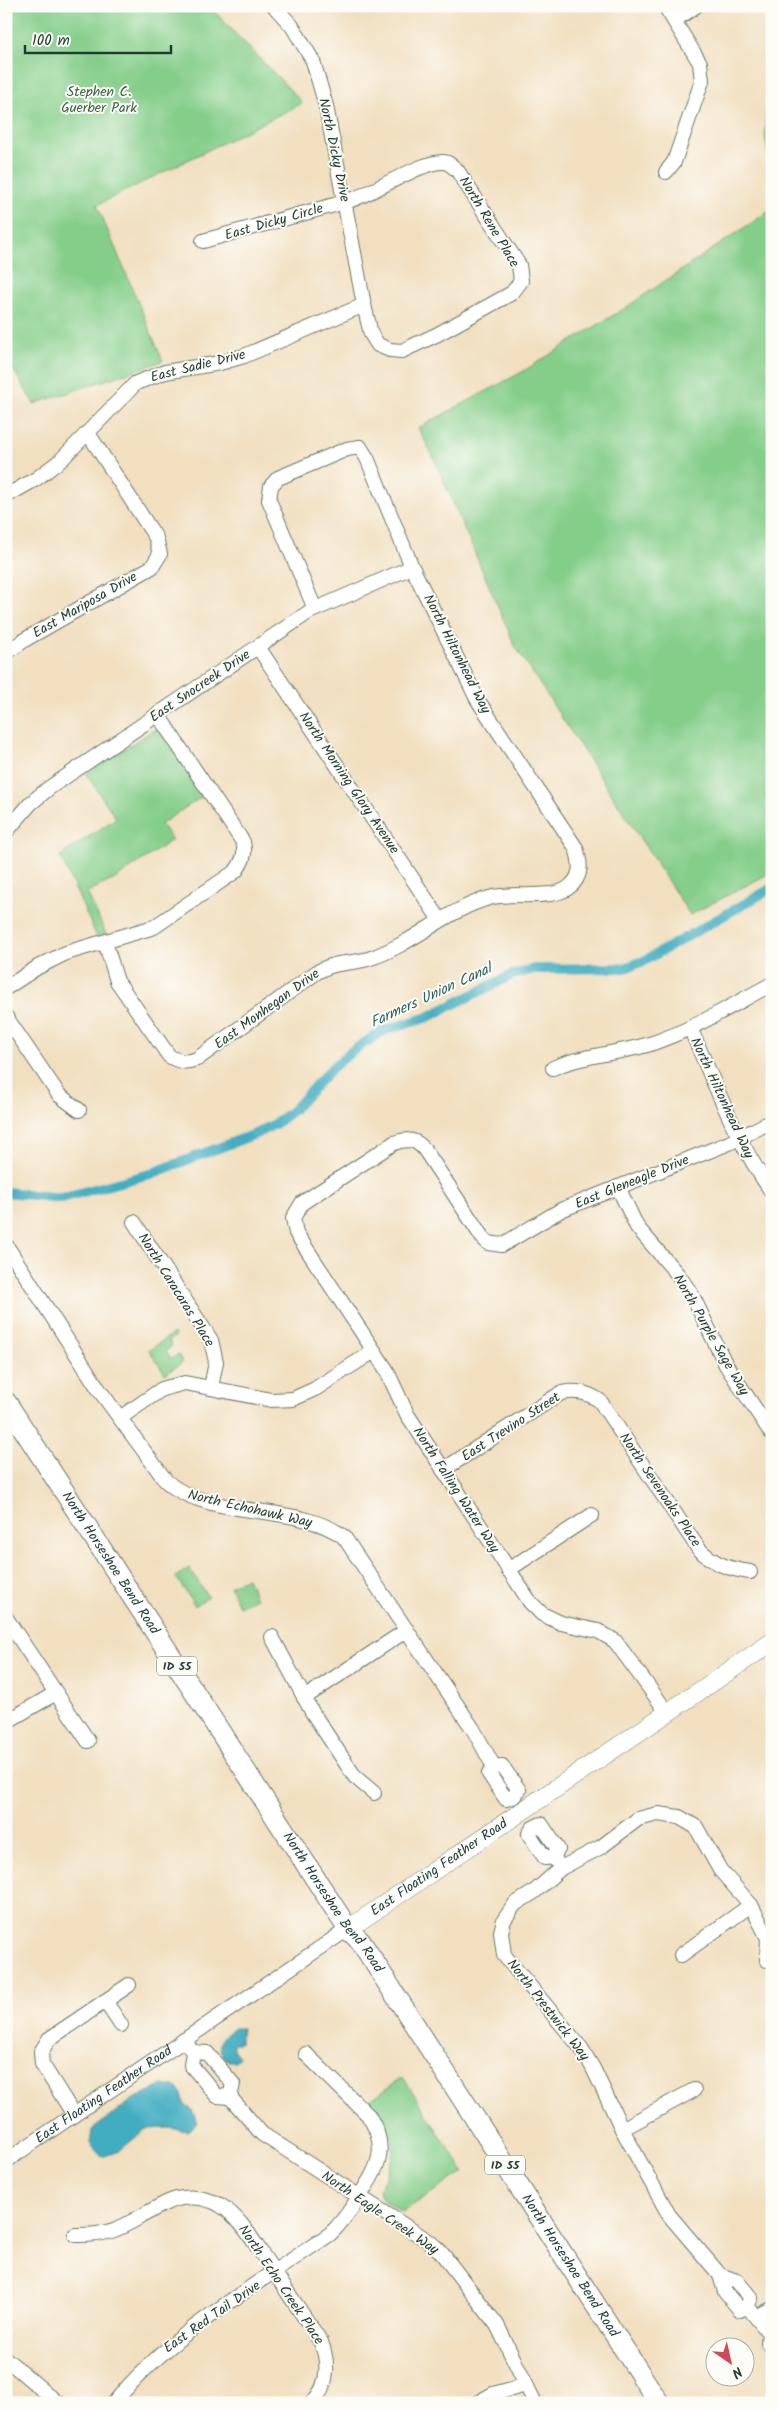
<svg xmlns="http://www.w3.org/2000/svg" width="778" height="2409" font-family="Kalam,sans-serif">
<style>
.green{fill:#85ce8a;stroke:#52865f}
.water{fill:#42adc1;stroke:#30757a}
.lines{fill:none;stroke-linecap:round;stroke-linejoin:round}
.canal{stroke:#42adc1;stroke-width:10}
.minor-casing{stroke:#687665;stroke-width:16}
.major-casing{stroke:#687665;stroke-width:19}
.highway-casing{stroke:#687665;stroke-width:22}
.minor{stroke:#fff;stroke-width:14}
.major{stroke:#fff;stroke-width:18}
.highway{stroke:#fff;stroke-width:20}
.labels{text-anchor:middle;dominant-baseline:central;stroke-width:4;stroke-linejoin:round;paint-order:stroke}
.shield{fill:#fdfcf7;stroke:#62766e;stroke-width:1}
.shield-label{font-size:12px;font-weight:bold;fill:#1f3d34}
.park-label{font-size:14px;fill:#38614a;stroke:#fdfcf7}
.street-label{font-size:14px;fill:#1f3d34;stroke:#fdfcf7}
.water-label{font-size:15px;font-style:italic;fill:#2b6465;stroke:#fdfcf7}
</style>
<rect width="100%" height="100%" fill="#fdfcf7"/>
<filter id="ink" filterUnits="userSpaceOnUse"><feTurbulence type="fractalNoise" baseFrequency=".02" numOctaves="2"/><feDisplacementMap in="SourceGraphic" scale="10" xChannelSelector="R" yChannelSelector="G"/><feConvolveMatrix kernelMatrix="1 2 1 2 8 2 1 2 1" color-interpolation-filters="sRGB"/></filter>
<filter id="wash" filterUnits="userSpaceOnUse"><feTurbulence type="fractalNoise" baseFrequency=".0096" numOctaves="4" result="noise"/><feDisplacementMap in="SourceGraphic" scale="20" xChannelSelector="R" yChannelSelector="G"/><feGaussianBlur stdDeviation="1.12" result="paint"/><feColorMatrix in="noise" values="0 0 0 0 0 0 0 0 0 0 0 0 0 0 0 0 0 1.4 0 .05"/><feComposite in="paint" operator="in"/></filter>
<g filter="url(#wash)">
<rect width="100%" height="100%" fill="#f1dfc0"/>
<g class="green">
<polygon points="6,6 209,6 303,103 97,205 163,361 34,404 6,358"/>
<polygon points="771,6 772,6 772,182 765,136"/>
<polygon points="772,209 772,872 690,915 515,646 432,454 418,428 522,372 628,306"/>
<polygon points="159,729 203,796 161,824 172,840 115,879 87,892 106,934 97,937 60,856 116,818 86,774 153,730"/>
<polygon points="174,1333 176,1336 169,1341 172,1346 166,1351 171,1359 178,1354 183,1362 165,1374 149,1350"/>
<polygon points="189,1568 208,1597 195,1606 176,1577"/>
<polygon points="247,1578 256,1598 239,1606 230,1586"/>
<path d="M403,2077L464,2172L402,2212C393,2206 380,2201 379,2189C382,2183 386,2178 388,2171C399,2144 389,2120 370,2100Z"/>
</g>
<g class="water">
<path d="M234,2028H242L240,2043H233V2049L239,2057L235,2062H229C215,2048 217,2038 234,2028Z"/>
<polygon points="163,2085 178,2088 183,2096 184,2104 192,2110 198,2123 187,2131 169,2128 146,2129 119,2151 102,2157 90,2144 92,2130 132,2100"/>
</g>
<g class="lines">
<polyline class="canal" points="6,1192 61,1198 150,1174 255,1134 275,1124 293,1110 332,1068 352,1051 383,1031 428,1017 512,975 534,969 625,968 646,960 772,888"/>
</g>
</g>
<g filter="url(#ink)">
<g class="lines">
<g class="minor-casing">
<g id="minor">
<polyline points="665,6 700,63 702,81 674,162 666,172"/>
<polyline points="675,20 696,6"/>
<path d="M203,241L345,202C372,195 422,160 444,162C449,162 453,167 457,170L519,265L521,281L512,293L438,334L402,351L390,350L378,345L371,334L364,305L326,106L313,61L292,26L274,6"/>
<polyline points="6,496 36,479 61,460 136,383 165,372 220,363 244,356 364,305"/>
<polyline points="258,647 440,920"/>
<polyline points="6,653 26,639 152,567 160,554 156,538 88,433"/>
<polyline points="6,832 31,803 49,788 309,612 412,567"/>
<path d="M105,942L117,981L169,1056C179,1062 186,1063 197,1059L317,972C338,960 351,965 371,958C415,943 448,908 493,897C514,892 551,900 568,888C583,877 581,863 576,848L477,699L412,567L367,458L360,447L347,449L278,478L271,486L269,500L315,609"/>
<path d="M6,988L38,967L66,953L154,927L236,871C243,861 246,854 243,842L158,715"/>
<polyline points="6,1017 59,1095 79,1110"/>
<path d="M690,1028C715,1083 736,1142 772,1192"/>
<path d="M553,1068C585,1054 618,1054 650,1044C693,1030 732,1005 772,984"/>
<polyline points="618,1187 637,1227 679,1276 692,1295 726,1365 772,1434"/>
<polyline points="134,1222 211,1340 216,1362 211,1387"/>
<path d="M6,1245L100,1391L166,1481C208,1520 299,1502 344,1537L473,1729L494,1767"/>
<polyline points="120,1418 162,1389 185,1383 271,1400 293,1399 315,1389 374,1351"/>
<path d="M443,1470L561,1393C576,1390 587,1392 600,1401L698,1548C713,1564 729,1569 750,1572"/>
<polyline points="508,1570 592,1515"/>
<polyline points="6,1618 88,1741"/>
<polyline points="272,1637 312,1712 355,1777 374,1793"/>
<polyline points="304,1698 407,1630"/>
<path d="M667,1712L615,1641L598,1631L561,1623L542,1614L530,1602L407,1414L386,1369L296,1233L293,1218L302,1203L394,1143C407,1138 416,1139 425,1150L482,1237L488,1243L502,1245L561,1210L729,1143L772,1121"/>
<polyline points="6,1722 56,1693"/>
<polygon points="502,1766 519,1790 513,1797 506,1799 489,1774 494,1767"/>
<polygon points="541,1824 558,1849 553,1857 545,1858 529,1834 533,1828"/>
<polyline points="553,1857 561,1868 534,1892 515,1904 504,1920 501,1932 504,1955 581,2048 593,2068 622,2129 669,2215 720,2275"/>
<polyline points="561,1868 601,1847 638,1819 658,1814 679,1817 696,1827 720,1870 751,1905 768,1938 767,1960"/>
<polyline points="681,1955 751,1905"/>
<polyline points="105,2001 121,2025"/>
<polyline points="184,2040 193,2052 191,2065 217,2096 230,2097 233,2084 207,2053 193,2052"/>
<polyline points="230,2097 262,2134 430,2242 440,2251 497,2325 535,2403"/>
<polyline points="74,2115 42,2064 41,2052 49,2039 129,1985"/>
<polyline points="622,2129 694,2090"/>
<path id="s1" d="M6,2161L348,1929"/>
<path d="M75,2235C121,2236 128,2221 166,2203C182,2195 204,2196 220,2205C241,2218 253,2241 266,2260C285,2288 303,2315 321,2342C329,2363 329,2386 312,2403"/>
<polygon points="720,2275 737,2281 751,2298 747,2306 740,2310 725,2292"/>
<polyline points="747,2306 769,2333"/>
<polyline points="756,2317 772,2309"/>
<polyline points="772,2333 769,2333 768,2343 772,2348"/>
<polyline points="6,2359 58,2403"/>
<path d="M114,2403C169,2334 258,2284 330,2234C342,2223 350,2211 359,2197C378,2168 390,2148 368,2115L306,2054"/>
<polyline points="477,2403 493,2394 526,2385"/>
</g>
</g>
<g class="major-casing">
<g id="major">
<path id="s2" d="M348,1929L772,1642"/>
</g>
</g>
<g class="highway-casing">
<g id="highway">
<path id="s3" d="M6,1402L348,1929L361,1942L659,2403"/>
</g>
</g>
<use href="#minor" class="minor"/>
<use href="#major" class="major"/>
<use href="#highway" class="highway"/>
</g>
</g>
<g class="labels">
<g class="shield">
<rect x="157" y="1656.5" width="40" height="19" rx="4"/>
<rect x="485" y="2155.5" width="40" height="19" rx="4"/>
</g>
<g class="shield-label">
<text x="177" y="1666">ID 55</text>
<text x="505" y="2165">ID 55</text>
</g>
<g class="park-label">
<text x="99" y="92">Stephen C.<tspan x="99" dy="16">Guerber Park</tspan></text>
</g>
<g class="street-label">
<text transform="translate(334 150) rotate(78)">North Dicky Drive</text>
<text transform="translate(274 222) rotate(-16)">East Dicky Circle</text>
<text transform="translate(489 222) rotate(59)">North Rene Place</text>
<text transform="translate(198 366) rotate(-14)">East Sadie Drive</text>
<text transform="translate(85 605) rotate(-30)">East Mariposa Drive</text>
<text transform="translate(457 654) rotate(63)">North Hiltonhead Way</text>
<text transform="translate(200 686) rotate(-34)">East Snocreek Drive</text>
<text transform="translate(349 783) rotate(56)">North Morning Glory Avenue</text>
<text transform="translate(267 1009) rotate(-36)">East Monhegan Drive</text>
<text transform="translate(722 1098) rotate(65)">North Hiltonhead Way</text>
<text transform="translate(632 1182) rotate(-22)">East Gleneagle Drive</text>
<text transform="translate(176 1290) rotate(58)">North Caracaras Place</text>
<text transform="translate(711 1335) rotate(60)">North Purple Sage Way</text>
<text transform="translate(511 1427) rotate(-33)">East Trevino Street</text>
<text transform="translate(456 1490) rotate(57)">North Falling Water Way</text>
<text transform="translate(660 1490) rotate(56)">North Sevenoaks Place</text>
<text transform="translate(250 1509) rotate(13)">North Echohawk Way</text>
<text stroke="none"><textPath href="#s3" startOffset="192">North Horseshoe Bend Road</textPath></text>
<text stroke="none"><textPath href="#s2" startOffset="110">East Floating Feather Road</textPath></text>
<text stroke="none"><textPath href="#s3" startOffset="598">North Horseshoe Bend Road</textPath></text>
<text transform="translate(548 2010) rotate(52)">North Prestwick Way</text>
<text stroke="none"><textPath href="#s1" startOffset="118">East Floating Feather Road</textPath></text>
<text transform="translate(380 2213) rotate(34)">North Eagle Creek Way</text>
<text stroke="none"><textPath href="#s3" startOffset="1032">North Horseshoe Bend Road</textPath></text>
<text transform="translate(281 2285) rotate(56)">North Echo Creek Place</text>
<text transform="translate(212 2317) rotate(-35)">East Red Tail Drive</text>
</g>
<g class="water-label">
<text transform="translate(431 996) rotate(-25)">Farmers Union Canal</text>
</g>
</g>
<rect width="778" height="2409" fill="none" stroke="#fdfcf7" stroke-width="25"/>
<g transform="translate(730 2362) rotate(146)"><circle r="24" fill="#fdfcf7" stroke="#a4b0a9"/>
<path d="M0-4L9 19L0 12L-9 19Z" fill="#d1495b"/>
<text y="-8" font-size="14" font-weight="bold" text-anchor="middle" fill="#1f3d34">N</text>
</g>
<path d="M25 45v8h146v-8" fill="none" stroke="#1f3d34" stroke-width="2.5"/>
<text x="32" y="45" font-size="15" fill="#1f3d34" stroke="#fdfcf7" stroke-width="4" paint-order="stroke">100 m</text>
</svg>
